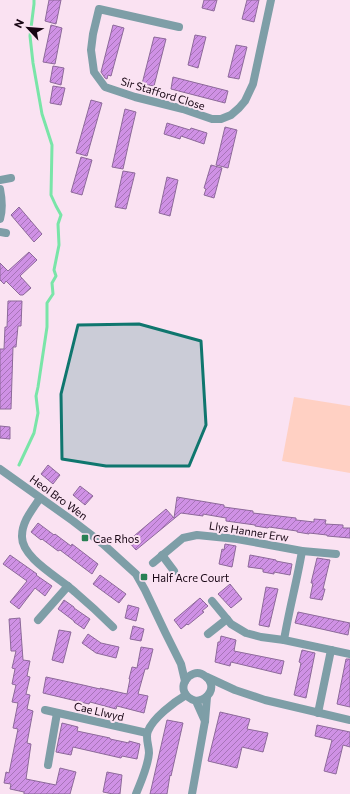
<svg xmlns="http://www.w3.org/2000/svg" width="350" height="794" font-family="Commissioner,sans-serif">
<style>
.pitch{fill:#ffd0c3}
.lines{fill:none;stroke-linecap:round;stroke-linejoin:round}
.stream{stroke:#79e5a8;stroke-width:3}
.building{fill:url(#building-hatch);stroke:#8d699a}
.street{stroke:#7e9ea7;stroke-width:8}
.marked{fill:#0f766e;fill-opacity:0.2;stroke:#0f766e;stroke-width:3;stroke-linejoin:round}
.poi-dot{fill:#298054;stroke:#fae2f2;stroke-width:1.5}
.labels{text-anchor:middle;dominant-baseline:central;stroke-width:4;stroke-linejoin:round;paint-order:stroke}
.street-label{font-size:11px;fill:#170513;stroke:#fae2f2}
.poi-label{font-size:11px;fill:#170513;stroke:#fae2f2;text-anchor:start}
</style>
<defs>
<pattern id="building-hatch" width="6" height="6" patternUnits="userSpaceOnUse"><rect width="6" height="6" fill="#cf91e5"/><path d="M-1 1l2-2M0 6l6-6M5 7l2-2" fill="none" stroke="#a774b8"/></pattern>
</defs>
<rect width="100%" height="100%" fill="#fae2f2"/>
<polygon class="pitch" points="294,397 350,406 350,473 282,461"/>
<g class="lines">
<polyline class="stream" points="19,465 34,433 38,413 36,396 38,387 47,327 47,303 53,294 52,283 56,276 54,270 59,245 58,224 61,215 56,206 51,195 52,145 42,114 33,63 30,36 34,4 34,0"/>
</g>
<g class="building">
<polygon points="49,0 61,0 56,24 45,21"/>
<polygon points="204,0 217,0 214,11 202,8"/>
<polygon points="247,0 259,0 254,22 242,19"/>
<polygon points="51,25 62,28 55,64 43,62"/>
<polygon points="113,25 124,28 111,76 108,75 107,79 105,78 101,72"/>
<polygon points="195,35 206,37 198,68 188,65"/>
<polygon points="154,37 166,39 154,86 142,84"/>
<polygon points="236,45 247,47 239,79 228,77"/>
<polygon points="53,66 64,68 61,85 50,82"/>
<polygon points="173,77 228,91 225,103 171,89"/>
<polygon points="53,86 65,88 61,105 50,103"/>
<polygon points="91,100 102,103 87,156 76,153"/>
<polygon points="125,109 136,112 131,133 123,169 112,167"/>
<polygon points="167,123 190,130 191,128 207,133 204,144 181,136 180,139 164,134"/>
<polygon points="225,127 237,130 228,168 216,165"/>
<polygon points="81,157 92,160 82,195 71,192"/>
<polygon points="211,165 222,168 214,198 204,195 206,189 204,188"/>
<polygon points="123,171 135,173 126,209 115,207"/>
<polygon points="167,177 178,180 170,216 159,213"/>
<polygon points="19,207 42,234 34,242 11,215"/>
<polygon points="29,252 37,260 20,276 31,288 23,295 20,295 6,281 4,284 0,280 0,263 8,271"/>
<polygon points="8,301 22,301 21,326 18,326 16,347 13,347 11,409 0,409 0,349 4,349 5,327 7,327"/>
<polygon points="0,426 10,427 10,439 0,438"/>
<polygon points="48,465 60,475 53,484 41,474"/>
<polygon points="80,486 93,496 85,505 73,495"/>
<polygon points="177,497 224,505 224,507 253,511 253,513 296,518 296,520 314,522 314,519 326,520 325,524 343,525 343,528 350,528 350,538 327,536 327,535 309,533 309,534 297,532 297,531 269,527 268,528 255,526 255,525 226,521 226,518 203,514 203,516 181,513 136,550 128,541 166,509 174,518"/>
<polygon points="38,523 54,535 55,534 71,546 72,544 98,564 92,574 60,550 58,551 42,539 41,540 31,532"/>
<polygon points="225,544 236,546 232,567 219,564 222,549 224,550"/>
<polygon points="10,555 37,574 36,575 52,586 45,596 35,588 19,609 10,602 27,581 3,564"/>
<polygon points="250,555 276,560 276,561 292,564 290,575 274,572 274,574 263,572 263,569 248,567"/>
<polygon points="317,558 330,560 323,589 325,589 322,600 310,598 313,583 311,583"/>
<polygon points="100,575 126,594 119,603 93,584"/>
<polygon points="230,584 242,599 231,608 218,594"/>
<polygon points="266,587 278,589 269,627 259,625"/>
<polygon points="200,598 208,606 202,611 204,612 188,625 187,624 181,629 174,620"/>
<polygon points="64,600 74,607 74,608 90,619 84,629 74,622 74,621 58,609"/>
<polygon points="128,605 139,608 136,621 125,618"/>
<polygon points="298,612 350,623 348,635 295,623"/>
<polygon points="20,618 23,660 30,661 27,676 30,677 26,694 30,695 27,709 33,711 27,743 31,744 26,779 56,785 60,768 76,772 70,794 24,794 24,792 10,789 11,784 4,783 6,772 9,773 18,729 13,728 18,703 12,702 16,685 12,684 15,669 12,668 16,651 11,651 9,619"/>
<polygon points="133,626 144,629 141,641 130,639"/>
<polygon points="59,630 71,632 63,663 52,660"/>
<polygon points="88,634 101,643 119,647 116,658 96,653 82,643"/>
<polygon points="221,636 236,640 234,651 284,661 281,674 231,662 230,666 215,662 218,642 220,642"/>
<polygon points="141,647 153,649 148,669 145,669 138,694 148,696 144,713 117,706 116,709 90,702 89,704 43,693 46,677 83,685 100,689 100,688 127,694 130,679 129,679 132,667 137,668"/>
<polygon points="302,650 315,653 306,698 294,695 301,663 299,662"/>
<polygon points="346,659 350,659 350,707 337,704"/>
<polygon points="220,712 250,719 247,729 268,733 263,752 242,747 237,768 208,761"/>
<polygon points="167,720 183,723 171,776 170,775 167,794 150,794"/>
<polygon points="62,723 78,727 77,731 110,738 110,739 129,743 129,741 140,744 137,759 122,756 121,758 73,747 71,755 56,752"/>
<polygon points="317,725 350,732 350,747 343,745 336,774 324,771 332,740 315,736"/>
<polygon points="107,772 122,775 120,794 113,794 103,792"/>
</g>
<g class="lines">
<g class="street">
<polyline points="179,27 99,9 93,34 91,50 94,72 105,87 135,97 183,109 212,119 221,119 231,115 239,108 245,101 253,84 271,0"/>
<polyline points="0,180 11,178"/>
<path d="M0,189C2,199 3,209 0,219"/>
<polyline points="0,232 6,233"/>
<polyline points="0,469 73,521 103,544 136,574 145,590 165,632 181,664 185,681"/>
<path d="M40,498C33,509 22,521 22,536C21,558 60,578 75,592C88,603 101,615 113,627"/>
<polyline points="162,555 174,571"/>
<polyline points="153,563 183,538 197,535 237,539 302,551 336,554"/>
<polyline points="212,601 231,624 246,633 261,637 284,640 350,654"/>
<polyline points="38,620 68,586"/>
<polyline points="208,634 227,619"/>
<path d="M284,640C289,610 297,581 302,551"/>
<polyline points="207,677 235,690 265,700 350,720"/>
<path d="M196,701C205,700 213,693 211,684C210,681 208,678 205,676C190,664 170,693 196,701L205,721"/>
<polyline points="45,710 147,733"/>
<polyline points="318,713 331,650"/>
<polyline points="48,765 57,713"/>
<path d="M136,794C141,781 148,767 149,753C149,745 145,738 148,731C153,718 174,702 186,695"/>
<polyline points="192,794 205,721 207,697"/>
</g>
</g>
<path class="marked" d="M139,324L201,341L206,425L189,466H106L62,459L61,394L78,325Z"/>
<g class="poi-dot">
<rect x="81" y="534" width="8" height="8" rx="2"/>
<rect x="140" y="573" width="8" height="8" rx="2"/>
</g>
<g class="labels">
<g class="street-label">
<text transform="translate(163 93) rotate(17)">Sir Stafford Close</text>
<text transform="translate(59 497) rotate(36)">Heol Bro Wen</text>
<text transform="translate(249 531) rotate(9)">Llys Hanner Erw</text>
<text transform="translate(99 711) rotate(13)">Cae Llwyd</text>
</g>
<g class="poi-label">
<text x="93" y="538">Cae Rhos</text>
<text x="152" y="577">Half Acre Court</text>
</g>
</g>
<g transform="translate(28 28) rotate(296)" stroke="#fae2f2" stroke-width="3" paint-order="stroke">
<path d="M0-3L7 15L0 10L-7 15Z" fill="#170513"/>
<text y="-6" font-size="11" font-weight="bold" text-anchor="middle" fill="#170513">N</text>
</g>
</svg>
